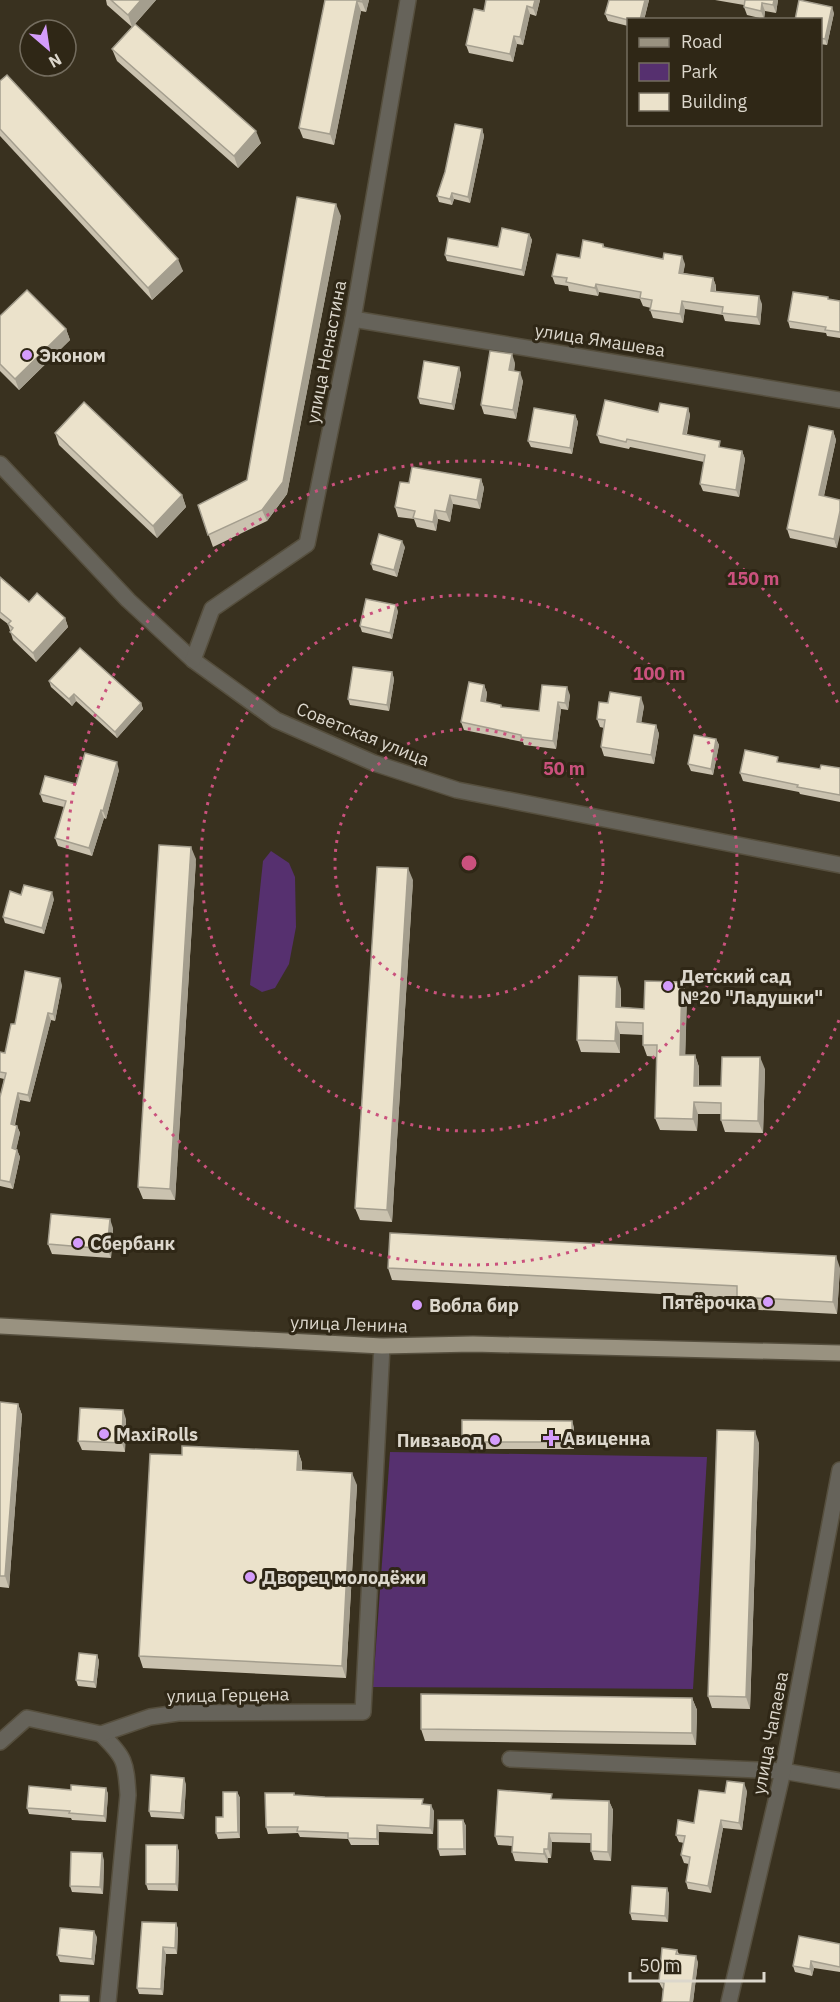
<svg xmlns="http://www.w3.org/2000/svg" width="840" height="2002" font-family="'IBM Plex Sans',sans-serif">
<style>
.green{fill:#56306f}
.lines{fill:none;stroke-linecap:round;stroke-linejoin:round}
.minor-casing{stroke:#564f3e;stroke-width:18}
.primary-casing{stroke:#564f3e;stroke-width:18}
.minor{stroke:#66635a;stroke-width:15}
.primary{stroke:#999280;stroke-width:15}
.wall{fill:#cac2af}
.shaded-wall{fill:#a49e8e}
.building{fill:#ebe2cb;stroke:#a49e8e;stroke-width:1.5}
.ring{fill:none;stroke:#ca517d;stroke-width:3;stroke-dasharray:3 6}
.poi-dot{fill:#d49cfb;stroke:#2f2716;stroke-width:2}
.labels{text-anchor:middle;dominant-baseline:central;stroke-width:6;stroke-linejoin:round;paint-order:stroke}
.street-label{font-size:18px;fill:#dcd7cc;stroke:#2f2716}
.poi-label{font-size:18px;font-weight:bold;fill:#dcd7cc;stroke:#2f2716;text-anchor:start}
.centre{fill:#ca517d;stroke:#2f2716;stroke-width:3}
.ring-label{font-size:18px;text-anchor:middle;font-weight:bold;fill:#ca517d;stroke:#2f2716;stroke-width:6;stroke-linejoin:round;paint-order:stroke}
</style>
<rect width="100%" height="100%" fill="#39311f"/>
<g class="green">
<polygon points="271,851 289,863 295,877 296,927 289,964 275,988 262,992 250,985 263,861"/>
<polygon points="390,1452 707,1457 693,1689 373,1687"/>
</g>
<g class="lines">
<g class="minor-casing">
<g id="minor">
<polyline points="353,319 840,400"/>
<polyline points="0,464 128,600 193,660 276,720 374,763 457,790 840,865"/>
<polyline points="193,660 212,609 307,544 353,319 408,0"/>
<path d="M101,1734C125,1757 126,1762 128,1795L108,2002"/>
<polyline points="0,1742 27,1718 101,1734 150,1717 178,1713 363,1712 382,1346"/>
<polyline points="510,1759 783,1771 840,1781"/>
<polyline points="729,2002 783,1771 840,1470"/>
</g>
</g>
<g class="primary-casing">
<polyline id="primary" points="0,1326 382,1346 473,1344 840,1353"/>
</g>
<use href="#minor" class="minor"/>
<use href="#primary" class="primary"/>
</g>
<g class="wall">
<polygon points="106,0 156,0 135,24 261,143 238,168 117,61 112,49 132,27 107,5"/>
<polygon points="325,0 369,0 366,12 361,11 334,145 303,138 299,128"/>
<polygon points="540,0 536,16 530,14 523,45 517,44 513,62 469,53 466,45 484,11"/>
<polygon points="609,0 649,0 644,20 628,20 628,26 608,21 605,14"/>
<polygon points="715,0 778,0 776,13 765,11 764,19 747,15 744,7 744,5"/>
<polygon points="834,13 827,45 820,44 820,20"/>
<polygon points="0,81 183,271 152,300 0,136"/>
<polygon points="482,129 484,136 470,203 454,199 452,205 439,202 437,196"/>
<polygon points="341,216 287,494 267,521 213,547 198,505 247,480"/>
<polygon points="529,234 532,240 524,276 447,261 445,255 498,247"/>
<polygon points="603,244 605,248 685,264 683,273 713,278 716,286 716,291 762,304 760,325 725,321 723,315 685,309 683,323 653,318 650,310 651,308 643,306 640,299 599,292 598,296 569,291 568,286 555,284 552,276"/>
<polygon points="829,299 840,301 840,338 827,336 826,333 790,328 788,321"/>
<polygon points="0,316 66,329 70,340 19,390 0,371"/>
<polygon points="515,363 514,371 523,381 516,419 484,414 481,405"/>
<polygon points="459,367 461,374 454,410 420,404 418,398"/>
<polygon points="688,408 690,415 687,434 723,448 742,451 745,459 739,497 703,491 700,484 704,462 630,447 629,449 600,443 597,435 658,412"/>
<polygon points="575,415 578,422 572,454 531,447 528,441"/>
<polygon points="833,431 836,440 824,496 837,548 790,538 787,529"/>
<polygon points="55,433 182,495 186,507 157,538 59,445"/>
<polygon points="481,479 484,488 480,509 453,504 450,522 438,519 436,531 417,527 414,519 398,517 395,507 409,483"/>
<polygon points="405,547 397,577 373,570 371,564"/>
<polygon points="0,577 29,602 65,618 68,627 36,662 13,640 8,624 0,618"/>
<polygon points="398,611 392,639 362,632 360,626"/>
<polygon points="392,672 394,679 389,711 350,705 348,699"/>
<polygon points="49,681 141,703 143,709 117,738 76,701 72,706 51,687"/>
<polygon points="484,685 487,693 486,702 501,705 502,707 539,711 570,695 568,710 561,709 556,749 524,745 523,742 464,730 461,722"/>
<polygon points="608,703 644,706 641,723 656,725 659,734 654,764 604,756 601,747 604,728 600,727 597,719"/>
<polygon points="716,739 719,745 713,775 691,771 688,764"/>
<polygon points="780,763 820,769 840,768 840,802 800,794 799,792 743,781 740,773"/>
<polygon points="119,770 106,819 104,818 92,856 58,846 55,838 64,807 43,802 40,794 76,784"/>
<polygon points="196,859 175,1200 143,1199 138,1187"/>
<polygon points="413,880 392,1222 360,1220 355,1208"/>
<polygon points="54,899 44,934 5,923 3,917"/>
<polygon points="682,982 687,994 685,1055 695,1055 699,1067 699,1086 721,1086 765,1069 763,1133 725,1132 721,1120 721,1114 698,1114 697,1131 660,1130 655,1118 657,1057 647,1056 643,1045 643,1035 620,1034 620,1053 581,1052 577,1040 621,989 621,1007 644,1009"/>
<polygon points="62,985 55,1021 51,1020 30,1102 20,1100 15,1125 17,1126 20,1133 16,1149 17,1150 20,1157 13,1189 0,1186 0,1097 4,1079 0,1078 0,1052 5,1053 15,1024"/>
<polygon points="113,1228 111,1258 52,1254 48,1244"/>
<polygon points="388,1268 840,1268 837,1314 741,1309 737,1298 392,1280"/>
<polygon points="0,1402 18,1404 22,1415 9,1588 0,1587"/>
<polygon points="126,1419 125,1452 82,1450 78,1441"/>
<polygon points="574,1427 574,1449 464,1449 462,1442"/>
<polygon points="759,1443 750,1709 712,1708 708,1696"/>
<polygon points="298,1451 302,1463 302,1471 357,1485 346,1678 143,1668 139,1656 182,1455"/>
<polygon points="97,1655 99,1661 96,1688 78,1686 76,1680"/>
<polygon points="692,1698 697,1710 696,1745 425,1741 421,1729"/>
<polygon points="186,1784 184,1819 151,1817 149,1811"/>
<polygon points="106,1788 108,1794 106,1822 72,1820 71,1818 29,1814 27,1808 71,1790"/>
<polygon points="747,1791 742,1830 723,1828 711,1893 688,1889 686,1882 689,1864 684,1863 681,1855 684,1843 679,1842 676,1835 694,1823 725,1793"/>
<polygon points="237,1792 240,1798 240,1838 218,1839 216,1833 223,1817"/>
<polygon points="294,1793 295,1795 425,1804 434,1811 433,1834 379,1832 379,1845 351,1845 348,1839 300,1837 298,1833 268,1834 266,1827"/>
<polygon points="554,1800 609,1801 613,1810 611,1861 594,1860 591,1851 591,1843 552,1842 551,1858 548,1858 548,1863 515,1861 512,1852 513,1846 498,1845 495,1836"/>
<polygon points="463,1820 466,1826 466,1855 440,1856 438,1849"/>
<polygon points="177,1845 179,1852 178,1891 148,1890 146,1884"/>
<polygon points="104,1860 103,1894 72,1892 70,1886"/>
<polygon points="667,1888 669,1894 668,1922 632,1920 630,1913"/>
<polygon points="176,1923 178,1929 177,1954 166,1954 163,1995 139,1994 137,1988"/>
<polygon points="97,1937 94,1965 60,1962 57,1955"/>
<polygon points="840,1944 840,1972 814,1968 812,1976 795,1972 793,1966"/>
<polygon points="677,1950 679,1954 698,1962 693,2002 662,2002 663,1989 662,1988 659,1982"/>
</g>
<g class="shaded-wall">
<polygon points="141,0 156,0 132,27 128,15"/>
<polygon points="363,0 369,0 366,12 362,2"/>
<polygon points="535,0 540,0 536,16 533,8"/>
<polygon points="645,0 649,0 644,20 640,20"/>
<polygon points="774,0 778,0 776,13 773,5"/>
<polygon points="357,1 361,11 334,145 330,134"/>
<polygon points="762,3 765,11 764,19 761,11"/>
<polygon points="527,6 530,14 523,45 520,37"/>
<polygon points="832,7 834,13 827,45 825,39"/>
<polygon points="514,36 517,44 513,62 510,54"/>
<polygon points="482,129 484,136 470,203 468,197"/>
<polygon points="256,131 261,143 238,168 234,156"/>
<polygon points="452,193 454,199 452,205 450,199"/>
<polygon points="336,204 341,216 287,494 267,521 262,510"/>
<polygon points="529,234 532,240 524,276 522,270"/>
<polygon points="682,256 685,264 682,281 679,273"/>
<polygon points="178,259 183,271 152,300 148,288"/>
<polygon points="713,278 716,286 714,299 711,291"/>
<polygon points="596,284 599,292 598,296 595,288"/>
<polygon points="759,296 762,304 760,325 757,317"/>
<polygon points="682,301 685,309 683,323 680,314"/>
<polygon points="66,329 70,340 19,390 15,379"/>
<polygon points="512,354 515,363 513,380 509,370"/>
<polygon points="459,367 461,374 454,410 452,404"/>
<polygon points="520,372 523,381 516,419 513,410"/>
<polygon points="688,408 690,415 685,441 683,434"/>
<polygon points="575,415 578,422 572,454 570,448"/>
<polygon points="833,431 836,440 822,504 819,495"/>
<polygon points="742,451 745,459 739,497 736,490"/>
<polygon points="481,479 484,488 480,509 477,500"/>
<polygon points="182,495 186,507 157,538 153,526"/>
<polygon points="450,495 453,504 450,522 446,512"/>
<polygon points="435,510 438,519 436,531 433,522"/>
<polygon points="840,511 840,535 837,548 834,539"/>
<polygon points="402,541 405,547 397,577 394,570"/>
<polygon points="396,605 398,611 392,639 390,633"/>
<polygon points="65,618 68,627 36,662 33,653"/>
<polygon points="392,672 394,679 389,711 387,705"/>
<polygon points="484,685 487,693 484,709 481,701"/>
<polygon points="567,687 570,695 568,710 565,703"/>
<polygon points="74,694 76,701 72,706 69,699"/>
<polygon points="641,697 644,706 640,731 637,722"/>
<polygon points="558,702 561,709 556,749 553,741"/>
<polygon points="141,703 143,709 117,738 115,732"/>
<polygon points="656,725 659,734 654,764 651,755"/>
<polygon points="716,739 719,745 713,775 711,769"/>
<polygon points="117,762 119,770 106,819 103,811"/>
<polygon points="101,810 104,818 92,856 89,848"/>
<polygon points="191,847 196,859 175,1200 170,1189"/>
<polygon points="408,868 413,880 392,1222 387,1210"/>
<polygon points="52,892 54,899 44,934 42,928"/>
<polygon points="617,977 621,989 620,1019 616,1007"/>
<polygon points="60,978 62,985 55,1021 53,1014"/>
<polygon points="682,982 687,994 685,1067 680,1055"/>
<polygon points="48,1013 51,1020 30,1102 28,1095"/>
<polygon points="616,1022 620,1034 620,1053 615,1041"/>
<polygon points="695,1055 699,1067 698,1097 694,1086"/>
<polygon points="760,1057 765,1069 763,1133 758,1121"/>
<polygon points="18,1093 20,1100 13,1131 11,1124"/>
<polygon points="694,1102 698,1114 697,1131 693,1119"/>
<polygon points="17,1126 20,1133 15,1155 12,1148"/>
<polygon points="17,1150 20,1157 13,1189 10,1182"/>
<polygon points="110,1219 113,1228 111,1258 107,1249"/>
<polygon points="836,1256 840,1268 837,1314 833,1302"/>
<polygon points="18,1404 22,1415 9,1588 5,1576"/>
<polygon points="123,1410 126,1419 125,1452 122,1443"/>
<polygon points="572,1421 574,1427 574,1449 572,1442"/>
<polygon points="755,1431 759,1443 750,1709 746,1697"/>
<polygon points="298,1451 302,1463 301,1482 297,1470"/>
<polygon points="352,1473 357,1485 346,1678 342,1666"/>
<polygon points="97,1655 99,1661 96,1688 94,1682"/>
<polygon points="692,1698 697,1710 696,1745 692,1733"/>
<polygon points="184,1778 186,1784 184,1819 181,1813"/>
<polygon points="744,1783 747,1791 742,1830 739,1823"/>
<polygon points="106,1788 108,1794 106,1822 104,1816"/>
<polygon points="237,1792 240,1798 240,1838 238,1832"/>
<polygon points="609,1801 613,1810 611,1861 608,1852"/>
<polygon points="431,1805 434,1811 433,1834 430,1828"/>
<polygon points="463,1820 466,1826 466,1855 464,1849"/>
<polygon points="721,1820 723,1828 711,1893 708,1886"/>
<polygon points="377,1825 379,1832 379,1845 377,1839"/>
<polygon points="549,1833 552,1842 551,1858 548,1849"/>
<polygon points="177,1845 179,1852 178,1891 176,1884"/>
<polygon points="544,1849 548,1858 548,1863 544,1854"/>
<polygon points="102,1853 104,1860 103,1894 100,1887"/>
<polygon points="667,1888 669,1894 668,1922 665,1916"/>
<polygon points="176,1923 178,1929 177,1954 175,1948"/>
<polygon points="94,1931 97,1937 94,1965 92,1959"/>
<polygon points="163,1947 166,1954 163,1995 161,1989"/>
<polygon points="696,1956 698,1962 693,2002 690,2002"/>
<polygon points="811,1961 814,1968 812,1976 810,1969"/>
</g>
<g class="building">
<polygon points="111,0 141,0 128,15"/>
<polygon points="325,0 363,0 362,2 357,1 330,134 299,128"/>
<polygon points="486,0 535,0 533,8 527,6 520,37 514,36 510,54 466,45 474,9 484,11"/>
<polygon points="609,0 645,0 640,20 628,20 605,14"/>
<polygon points="745,0 774,0 773,5 762,3 761,11 744,7"/>
<polygon points="799,0 832,7 825,39 820,38 820,20 795,20"/>
<polygon points="135,24 256,131 234,156 112,49"/>
<polygon points="7,75 178,259 148,288 0,129 0,81"/>
<polygon points="455,124 482,129 468,197 452,193 450,199 437,196 445,172"/>
<polygon points="297,197 336,204 283,482 262,510 208,535 198,505 247,480"/>
<polygon points="502,228 529,234 522,270 445,255 448,238 498,247"/>
<polygon points="583,240 603,244 603,247 663,259 664,253 682,256 679,273 713,278 711,291 759,296 757,317 722,313 723,307 682,301 680,314 650,310 652,300 640,298 641,292 596,284 595,288 566,282 567,278 552,276 557,254 580,258"/>
<polygon points="27,290 66,329 15,379 0,364 0,316"/>
<polygon points="793,292 828,297 828,299 840,301 840,332 825,330 826,327 788,321"/>
<polygon points="490,351 512,354 509,370 520,372 513,410 481,405"/>
<polygon points="424,361 459,367 452,404 418,398"/>
<polygon points="605,400 658,412 660,403 688,408 683,434 720,441 719,447 742,451 736,490 700,484 705,455 627,439 626,442 597,435"/>
<polygon points="84,402 182,495 153,526 55,433"/>
<polygon points="534,408 575,415 570,448 528,441"/>
<polygon points="809,426 833,431 819,495 840,500 840,511 834,539 787,529"/>
<polygon points="412,467 481,479 477,500 450,495 446,512 435,510 433,522 413,518 415,511 395,507 400,482 409,483"/>
<polygon points="379,534 402,541 394,570 371,564"/>
<polygon points="0,577 29,602 37,593 65,618 33,653 10,632 13,628 8,624 11,621 0,612"/>
<polygon points="366,599 396,605 390,633 360,626"/>
<polygon points="80,648 141,703 115,732 74,694 69,699 49,681"/>
<polygon points="353,667 392,672 387,705 348,699"/>
<polygon points="469,682 484,685 481,701 501,705 501,707 539,711 542,685 567,687 565,703 558,702 553,741 521,737 521,735 461,722"/>
<polygon points="610,692 641,697 637,722 656,725 651,755 601,747 605,720 597,719 599,702 608,703"/>
<polygon points="694,735 716,739 711,769 688,764"/>
<polygon points="745,750 778,757 777,762 820,769 821,765 840,768 840,795 797,787 798,785 740,773"/>
<polygon points="85,753 117,762 103,811 101,810 89,848 55,838 66,801 40,794 45,776 76,784"/>
<polygon points="159,845 191,847 170,1189 138,1187"/>
<polygon points="377,867 408,868 387,1210 355,1208"/>
<polygon points="24,885 52,892 42,928 3,917 10,891 21,895"/>
<polygon points="25,971 60,978 53,1014 48,1013 28,1095 18,1093 11,1124 17,1126 12,1148 17,1150 10,1182 0,1180 0,1097 6,1073 0,1072 0,1052 5,1053 11,1024 15,1024"/>
<polygon points="579,976 617,977 616,1007 644,1009 645,981 682,982 680,1055 695,1055 694,1086 721,1086 722,1057 760,1057 758,1121 721,1120 721,1103 694,1102 693,1119 655,1118 657,1045 643,1045 643,1023 616,1022 615,1041 577,1040"/>
<polygon points="51,1214 110,1219 107,1249 48,1244"/>
<polygon points="390,1233 836,1256 833,1302 737,1297 737,1286 388,1268"/>
<polygon points="0,1402 18,1404 5,1576 0,1576"/>
<polygon points="80,1408 123,1410 122,1443 78,1441"/>
<polygon points="462,1420 572,1421 572,1442 462,1442"/>
<polygon points="717,1430 755,1431 746,1697 708,1696"/>
<polygon points="182,1446 298,1451 297,1470 352,1473 342,1666 139,1656 150,1454 182,1455"/>
<polygon points="79,1653 97,1655 94,1682 76,1680"/>
<polygon points="421,1694 692,1698 692,1733 421,1729"/>
<polygon points="151,1775 184,1778 181,1813 149,1811"/>
<polygon points="727,1781 744,1783 739,1823 721,1820 708,1886 686,1882 690,1857 681,1855 685,1836 676,1835 678,1820 694,1823 699,1790 725,1793"/>
<polygon points="71,1785 106,1788 104,1816 69,1813 70,1811 27,1808 29,1786 71,1790"/>
<polygon points="498,1790 552,1794 551,1799 609,1801 608,1852 591,1851 591,1834 549,1833 548,1849 544,1849 544,1854 512,1852 513,1837 495,1836"/>
<polygon points="223,1792 237,1792 238,1832 216,1833 216,1817 223,1817"/>
<polygon points="265,1793 294,1793 294,1795 325,1797 423,1799 422,1804 431,1805 430,1828 377,1825 377,1839 348,1838 348,1833 297,1831 298,1827 266,1827"/>
<polygon points="438,1820 463,1820 464,1849 438,1849"/>
<polygon points="146,1845 177,1845 176,1884 146,1884"/>
<polygon points="71,1852 102,1853 100,1887 70,1886"/>
<polygon points="632,1886 667,1888 665,1916 630,1913"/>
<polygon points="142,1922 176,1923 175,1948 163,1947 161,1989 137,1988"/>
<polygon points="60,1928 94,1931 92,1959 57,1955"/>
<polygon points="799,1936 840,1944 840,1967 811,1961 810,1969 793,1966"/>
<polygon points="662,1948 677,1950 676,1954 696,1956 690,2002 662,2002 664,1983 659,1982"/>
<polygon points="60,1995 89,1996 89,2002 60,2002"/>
</g>
<g class="ring">
<circle cx="469" cy="863" r="134"/>
<circle cx="469" cy="863" r="268"/>
<path d="M839 1020A402 402 0 1 1 839 706"/>
</g>
<g class="poi-dot">
<circle cx="27" cy="355" r="6"/>
<circle cx="668" cy="986" r="6"/>
<circle cx="78" cy="1243" r="6"/>
<circle cx="768" cy="1302" r="6"/>
<circle cx="417" cy="1305" r="6"/>
<circle cx="104" cy="1434" r="6"/>
<path d="M548 1429h6v6h6v6h-6v6h-6v-6h-6v-6h6z"/>
<circle cx="495" cy="1440" r="6"/>
<circle cx="250" cy="1577" r="6"/>
</g>
<g class="labels">
<g class="street-label">
<text transform="translate(600 340) rotate(9)">улица Ямашева</text>
<text transform="translate(326 352) rotate(-79)">улица Ненастина</text>
<text transform="translate(363 734) rotate(22)">Советская улица</text>
<text transform="translate(349 1324) rotate(2)">улица Ленина</text>
<text transform="translate(228 1695) rotate(-1)">улица Герцена</text>
<text transform="translate(770 1733) rotate(-79)">улица Чапаева</text>
</g>
<g class="poi-label">
<text x="39" y="355">Эконом</text>
<text x="680" y="976">Детский сад<tspan x="680" dy="21">№20 "Ладушки"</tspan></text>
<text x="90" y="1243">Сбербанк</text>
<text x="756" y="1302" text-anchor="end">Пятёрочка</text>
<text x="429" y="1305">Вобла бир</text>
<text x="116" y="1434">MaxiRolls</text>
<text x="563" y="1438">Авиценна</text>
<text x="483" y="1440" text-anchor="end">Пивзавод</text>
<text x="262" y="1577">Дворец молодёжи</text>
</g>
</g>
<circle cx="469" cy="863" r="9" class="centre"/>
<g class="ring-label">
<text x="753" y="585">150 m</text>
<text x="659" y="680">100 m</text>
<text x="564" y="775">50 m</text>
</g>
<rect x="627" y="18" width="195" height="108" fill="#2f2716" stroke="#746d5f" stroke-width="1.5"/>
<rect x="639" y="38" width="30" height="9" fill="#999280" stroke="#746d5f" stroke-width="1.5"/>
<text x="681" y="48" font-size="18" fill="#dcd7cc">Road</text>
<rect x="639" y="63" width="30" height="18" fill="#56306f" stroke="#746d5f" stroke-width="1.5"/>
<text x="681" y="78" font-size="18" fill="#dcd7cc">Park</text>
<rect x="639" y="93" width="30" height="18" fill="#ebe2cb" stroke="#746d5f" stroke-width="1.5"/>
<text x="681" y="108" font-size="18" fill="#dcd7cc">Building</text>
<g transform="translate(48 48) rotate(151)"><circle r="28" fill="#2f2716" stroke="#746d5f" stroke-width="1.5"/>
<path d="M0-4.5L10 22L0 15L-10 22Z" fill="#d49cfb"/>
<text y="-9" font-size="16" font-weight="bold" text-anchor="middle" fill="#dcd7cc">N</text>
</g>
<path d="M630 1972v9h134v-9" fill="none" stroke="#dcd7cc" stroke-width="3"/>
<text x="639" y="1972" font-size="18" fill="#dcd7cc" stroke="#2f2716" stroke-width="4.5" paint-order="stroke">50 m</text>
</svg>
